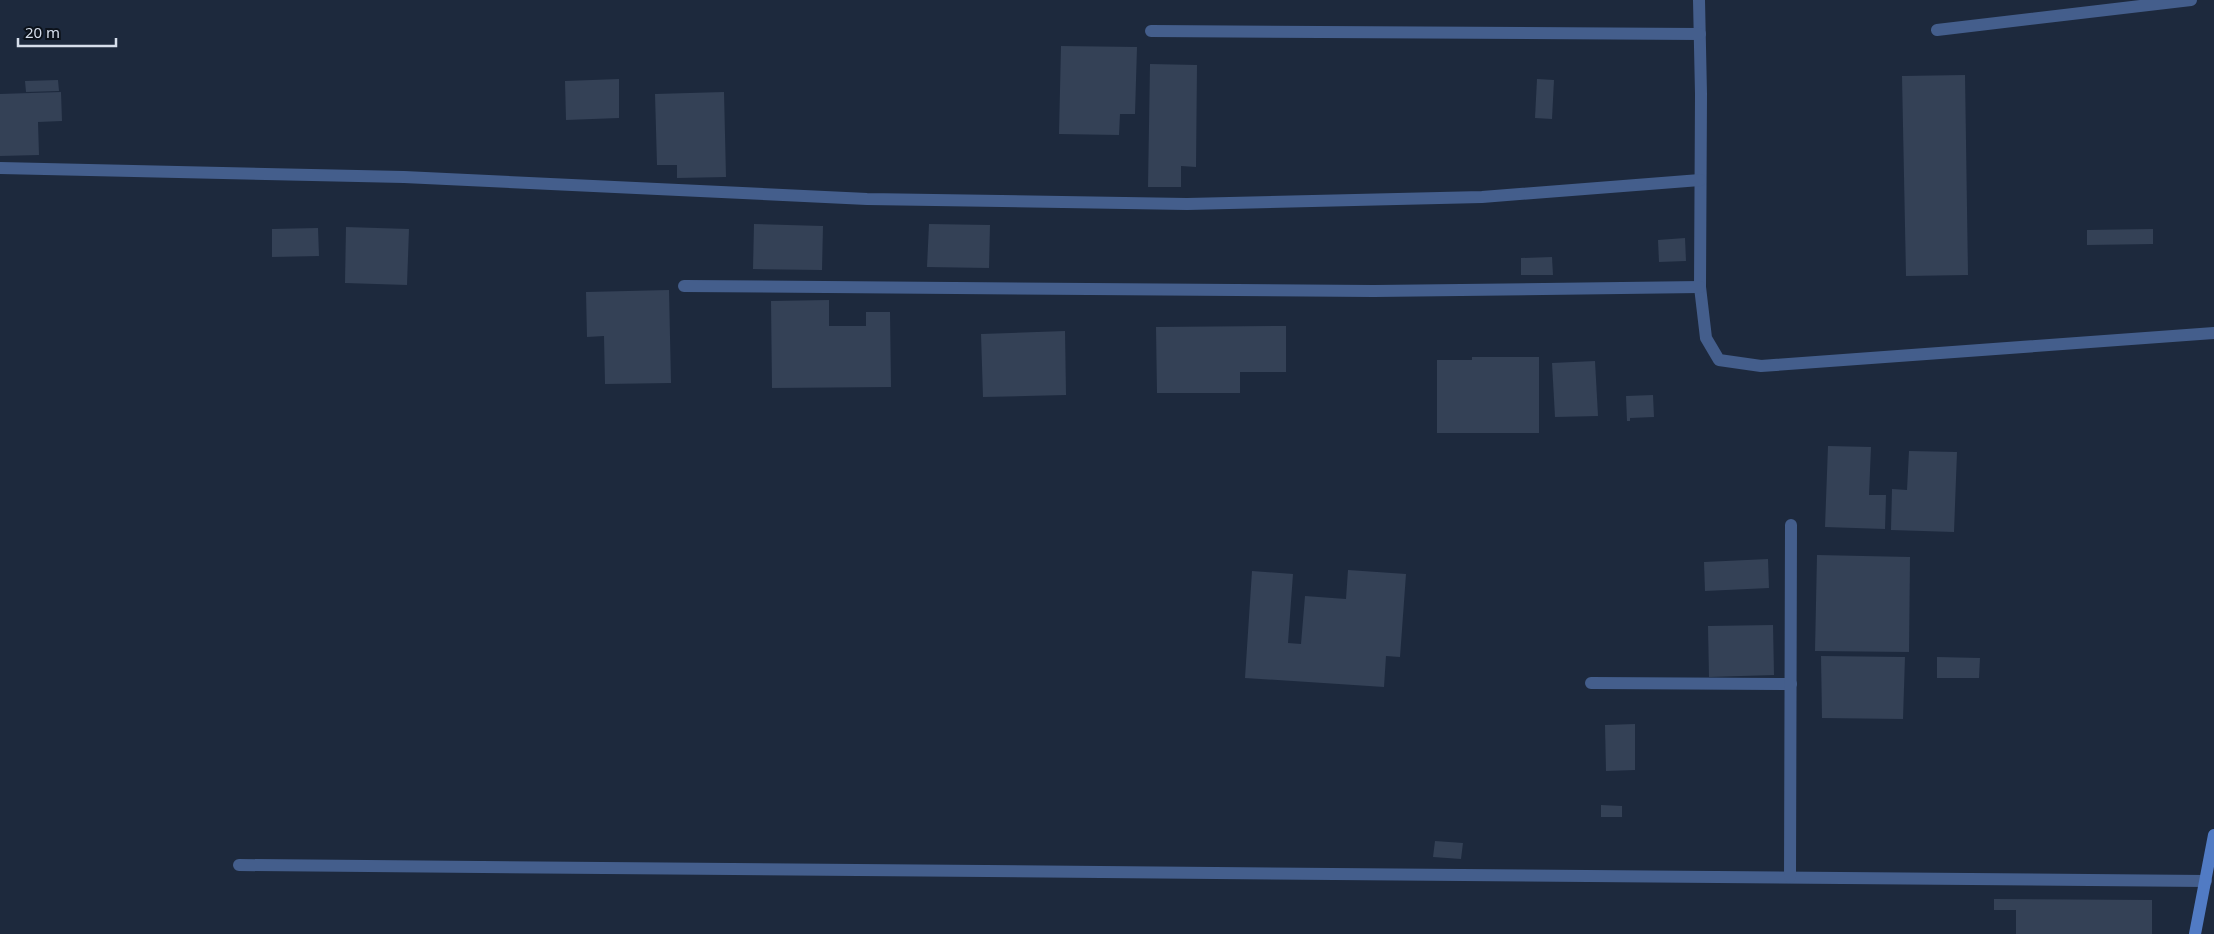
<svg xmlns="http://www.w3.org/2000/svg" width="2214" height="934" font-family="'Noto Sans',sans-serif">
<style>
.building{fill:#344156}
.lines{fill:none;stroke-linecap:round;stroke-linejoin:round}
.street{stroke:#445e8c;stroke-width:12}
.secondary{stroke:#517bc4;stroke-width:12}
</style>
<rect width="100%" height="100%" fill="#1d293d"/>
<g class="building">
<polygon points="1061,46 1137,47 1135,114 1120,114 1119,135 1059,134"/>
<polygon points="1150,64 1197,65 1196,167 1181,166 1181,187 1148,187"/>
<polygon points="1965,75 1968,275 1906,276 1902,76"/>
<polygon points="619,79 619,118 566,120 565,81"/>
<polygon points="1537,79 1554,80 1552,119 1535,118"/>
<polygon points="58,80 59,91 26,92 25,81"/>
<polygon points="61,92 62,121 38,122 39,155 0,156 0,94"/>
<polygon points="724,92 726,177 677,178 677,165 657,165 655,94"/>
<polygon points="754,224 823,226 822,270 753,269"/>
<polygon points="929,224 990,225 989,268 927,267"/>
<polygon points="346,227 409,229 407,285 345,283"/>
<polygon points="318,228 319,256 272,257 272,229"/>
<polygon points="2153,229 2153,244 2087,245 2087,230"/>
<polygon points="1685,238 1686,261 1659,262 1658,240"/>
<polygon points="1552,257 1553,275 1521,275 1521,258"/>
<polygon points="669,290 671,383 605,384 604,336 587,337 586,292"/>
<polygon points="829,300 829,326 866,326 866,312 890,312 891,387 772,388 771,301"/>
<polygon points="1286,326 1286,372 1240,372 1240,393 1157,393 1156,327"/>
<polygon points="1065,331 1066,395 983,397 981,334"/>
<polygon points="1472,357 1539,357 1539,433 1437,433 1437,360 1472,360"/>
<polygon points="1595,361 1598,416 1555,417 1552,363"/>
<polygon points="1653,395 1654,417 1630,418 1630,421 1627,421 1626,396"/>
<polygon points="1828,446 1871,447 1869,495 1886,495 1885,529 1825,527"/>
<polygon points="1909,451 1957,452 1954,532 1891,530 1892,489 1907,490"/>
<polygon points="1817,555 1910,557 1909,652 1815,651"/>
<polygon points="1768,559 1769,588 1705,591 1704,562"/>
<polygon points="1348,570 1406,574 1400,657 1386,656 1384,687 1245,678 1252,571 1293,574 1288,643 1301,644 1305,596 1346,599"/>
<polygon points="1773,625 1774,675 1709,677 1708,626"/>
<polygon points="1821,656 1905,657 1903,719 1822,718"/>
<polygon points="1937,657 1980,658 1979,678 1937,678"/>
<polygon points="1635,724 1635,770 1606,771 1605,725"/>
<polygon points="1601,805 1622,806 1622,817 1601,817"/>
<polygon points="1435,841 1463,843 1461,859 1433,857"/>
<polygon points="1994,899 2152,900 2152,934 2016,934 2016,910 1994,910"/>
</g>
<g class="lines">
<g class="street">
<polyline points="1699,0 1701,94 1700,287 1706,338 1719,360 1761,366 2214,333"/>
<polyline points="1937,30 2191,0"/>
<polyline points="1151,31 1700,34"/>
<polyline points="0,168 404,177 867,199 1187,204 1482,197 1700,180"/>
<polyline points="684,286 1374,291 1700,287"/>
<polyline points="1591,683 1791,684"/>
<polyline points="239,865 2206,881"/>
<polyline points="1790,877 1791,525"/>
</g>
<polyline class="secondary" points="2195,934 2214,835"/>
</g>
<path d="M18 38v8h98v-8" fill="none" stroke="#d6deeb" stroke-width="2.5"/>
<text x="25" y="38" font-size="15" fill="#d6deeb" stroke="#0c121b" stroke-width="4" paint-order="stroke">20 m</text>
</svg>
